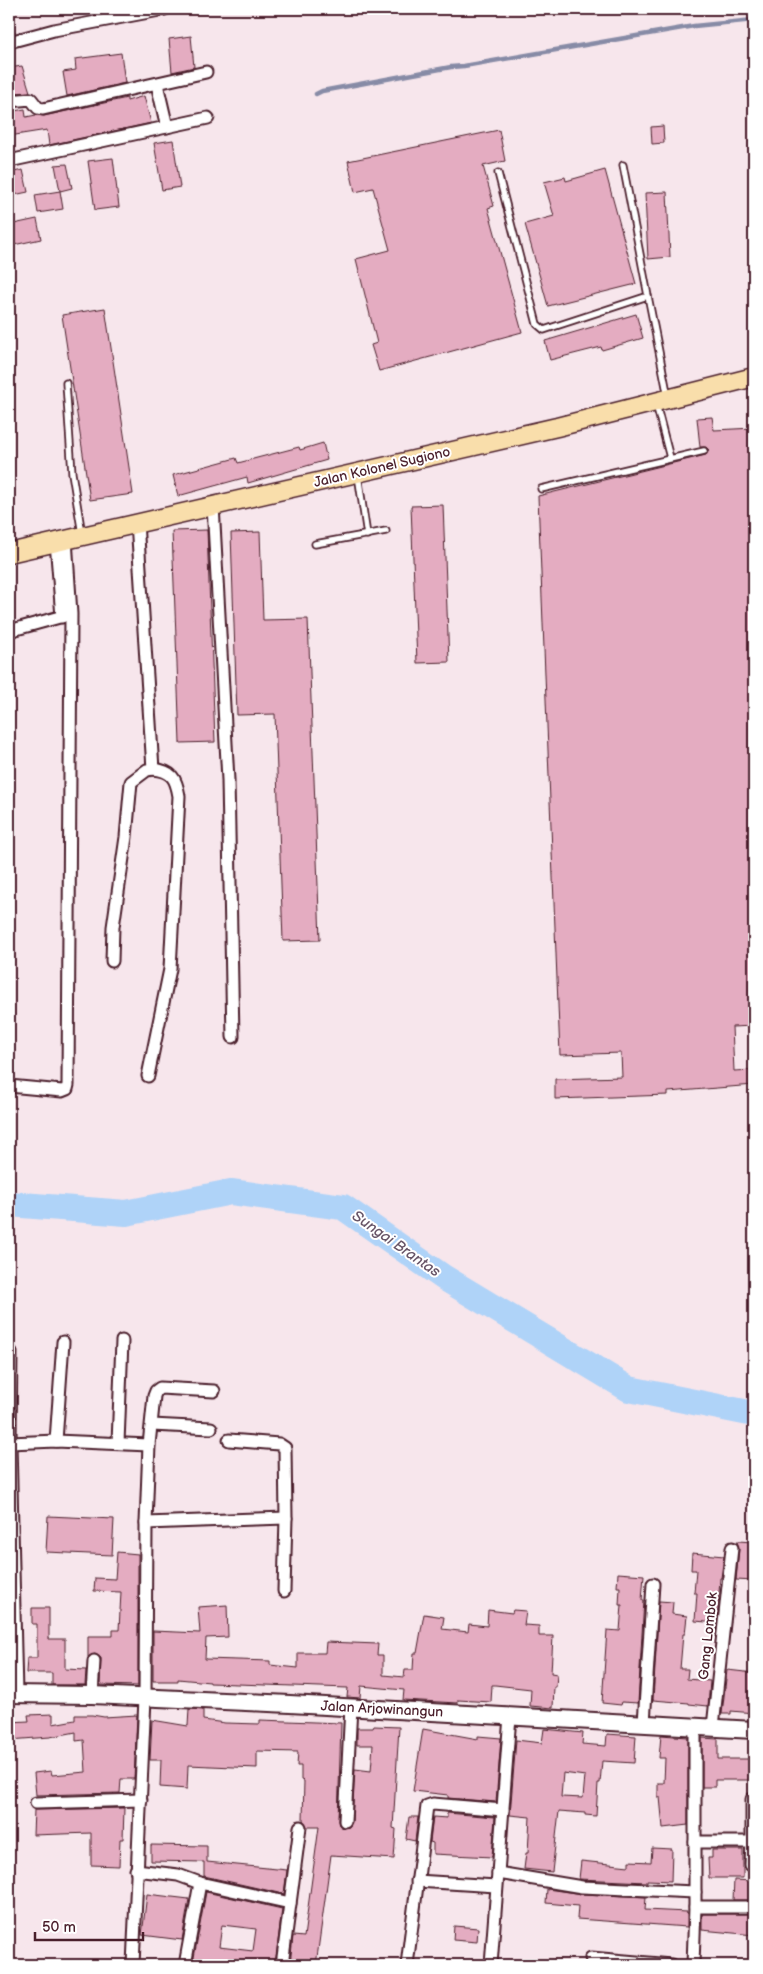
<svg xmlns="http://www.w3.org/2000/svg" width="763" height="1974" font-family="'Balsamiq Sans',sans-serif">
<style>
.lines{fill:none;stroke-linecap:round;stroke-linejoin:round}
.stream{stroke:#878ba6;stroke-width:4.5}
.river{stroke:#afd3f8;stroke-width:26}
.building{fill:#e4acc1;stroke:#4a1f2b;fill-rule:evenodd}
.lane-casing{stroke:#4a1f2b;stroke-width:9}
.street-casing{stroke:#4a1f2b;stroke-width:15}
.secondary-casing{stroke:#4a1f2b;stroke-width:20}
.primary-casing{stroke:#4a1f2b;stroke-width:21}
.lane{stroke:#fff;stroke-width:5.5}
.street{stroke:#fff;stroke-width:11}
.secondary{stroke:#fff;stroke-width:16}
.primary{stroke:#f9deab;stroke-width:18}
.labels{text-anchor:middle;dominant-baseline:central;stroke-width:4;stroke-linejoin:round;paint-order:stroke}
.street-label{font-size:14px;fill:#4a1f2b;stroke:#fff}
.water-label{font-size:15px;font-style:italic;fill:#685568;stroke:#fff}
</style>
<rect width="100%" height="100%" fill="#f7e6ec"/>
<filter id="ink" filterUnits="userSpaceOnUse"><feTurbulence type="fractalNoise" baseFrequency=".02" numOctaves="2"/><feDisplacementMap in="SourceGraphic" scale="10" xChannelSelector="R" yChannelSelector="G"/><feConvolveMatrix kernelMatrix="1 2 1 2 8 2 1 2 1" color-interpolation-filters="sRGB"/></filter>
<g filter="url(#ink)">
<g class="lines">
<polyline class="stream" points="316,94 322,91 451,67 464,66 694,26 754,20"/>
<polyline class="river" points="9,1204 126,1213 231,1192 343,1207 443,1277 629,1389 754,1414"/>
</g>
<g class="building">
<polygon points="191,36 194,67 172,72 169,39"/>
<polygon points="121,53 125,83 67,96 63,72 76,70 75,59"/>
<polygon points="22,66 30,92 12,93 9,82 9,68"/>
<polygon points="144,96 151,123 49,145 47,130 9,136 9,112 25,109 26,117 36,115 44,116 127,98 127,101"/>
<polygon points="663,126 664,143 652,144 651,127"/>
<polygon points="499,130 505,161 483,166 494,206 488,208 522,332 379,371 371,345 377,343 356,259 390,250 373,188 355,192 348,161"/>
<polygon points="173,140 180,187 162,190 154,143"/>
<polygon points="113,158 119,207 95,210 88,161"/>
<polygon points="67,164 72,188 60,191 55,165"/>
<polygon points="23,170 28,192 9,196 9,173"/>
<polygon points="605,170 636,284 548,306 525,224 554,216 544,182 565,177 566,181"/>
<polygon points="60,191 63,209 38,213 35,195"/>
<polygon points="667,192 670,257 648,259 645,193"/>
<polygon points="37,219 41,239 9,246 9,225"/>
<polygon points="105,308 133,494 90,500 62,315"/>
<polygon points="636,314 643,338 602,350 601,347 550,360 545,341"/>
<polygon points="712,417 714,430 754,428 754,1026 732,1027 734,1071 754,1070 754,1085 668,1092 668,1095 555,1099 555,1079 622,1077 621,1053 560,1055 538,496 706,455 709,450 706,447 700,447 697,418"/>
<polygon points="323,443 327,460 248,483 247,477 178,496 173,475 236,458 238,463 299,447 300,450"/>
<polygon points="443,505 449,662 417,663 411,506"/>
<polygon points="207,530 215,742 180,743 172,531"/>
<polygon points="260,532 263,620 308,619 320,940 283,941 275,714 237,715 231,533"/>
<polygon points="48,1516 114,1519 112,1555 46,1552"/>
<polygon points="737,1541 754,1542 754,1581 736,1580 739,1549"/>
<polygon points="117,1552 138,1554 138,1686 100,1685 101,1658 95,1654 88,1657 88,1636 113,1636 113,1630 119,1630 121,1592 94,1591 95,1578 115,1579"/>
<polygon points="692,1553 724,1556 721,1578 720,1578 717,1623 695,1621 697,1593 694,1593 696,1570 691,1570"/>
<polygon points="618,1573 644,1575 642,1600 644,1600 638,1703 622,1702 621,1705 602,1703 607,1630 620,1631 622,1605 619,1605 620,1587 617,1587"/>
<polygon points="659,1601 673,1602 672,1614 687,1616 685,1634 683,1634 680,1669 688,1669 687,1679 710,1681 708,1706 689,1704 689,1703 653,1700"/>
<polygon points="227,1605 228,1637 206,1638 205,1659 270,1661 270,1665 298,1668 298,1653 325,1653 326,1642 378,1644 377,1655 383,1655 383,1675 404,1677 405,1670 413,1670 414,1653 417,1653 424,1614 444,1617 442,1629 468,1632 469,1624 487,1626 488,1610 512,1613 513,1610 526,1611 524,1625 539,1626 539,1636 553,1636 551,1673 557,1674 556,1687 554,1687 553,1708 530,1706 531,1689 495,1685 492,1685 491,1702 458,1700 458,1703 403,1700 404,1690 361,1686 360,1698 347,1697 348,1688 210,1683 210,1682 178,1679 178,1681 153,1681 153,1631 200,1633 198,1607"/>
<polygon points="32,1608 49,1608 49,1639 65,1639 65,1669 86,1670 85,1685 52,1685 52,1673 26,1673 27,1658 37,1658 37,1624 32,1624"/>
<polygon points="727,1670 754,1673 754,1713 731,1711 731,1714 722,1714"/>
<polygon points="189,1709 203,1710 203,1720 225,1723 260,1724 260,1720 341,1723 338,1821 339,1825 344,1828 349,1827 352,1822 355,1769 371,1771 373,1745 357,1745 357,1728 373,1728 374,1726 399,1727 393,1828 396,1829 394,1859 331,1855 316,1965 290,1965 293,1936 304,1937 319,1827 307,1827 303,1820 304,1781 301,1780 301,1766 297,1766 298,1752 257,1751 257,1768 188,1765 187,1789 160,1787 161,1760 150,1760 152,1720 188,1726"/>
<polygon points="53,1714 53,1724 75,1720 75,1715 92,1715 104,1717 137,1715 134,1779 121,1779 120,1793 36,1795 34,1773 51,1771 52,1775 86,1772 84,1740 76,1741 76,1732 50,1737 9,1740 9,1722 29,1721 28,1715"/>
<polygon points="423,1729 478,1739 478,1736 501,1738 496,1802 448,1798 448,1795 413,1791"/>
<path d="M544,1729L583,1733L582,1744L606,1746L607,1734L636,1736L634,1763L602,1761L600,1783H598L596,1816L585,1815V1813L559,1811L552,1872L524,1869L526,1853H528L530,1817L510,1815L516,1740L542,1743ZM563,1773L585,1776L583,1798L561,1797Z"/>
<polygon points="661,1735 688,1737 688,1825 663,1828 660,1797 658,1797 658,1783 664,1783 665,1758 659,1758"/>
<polygon points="702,1738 718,1739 718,1759 754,1759 754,1780 715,1780 715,1787 702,1787"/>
<polygon points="124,1808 123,1839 120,1839 119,1866 91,1865 91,1833 33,1835 34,1810"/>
<polygon points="447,1813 495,1817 492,1857 433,1854 433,1843 430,1842 433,1817 447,1818"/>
<polygon points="409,1817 418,1817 415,1841 406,1839"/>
<polygon points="151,1845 207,1846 207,1862 287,1870 284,1894 204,1876 204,1862 151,1861"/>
<polygon points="652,1848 672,1849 671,1881 647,1880 647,1882 579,1879 581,1861 629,1866 629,1861 651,1862"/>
<polygon points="712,1850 743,1850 743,1878 709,1878 708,1858 712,1858"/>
<polygon points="734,1880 752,1881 751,1900 733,1900"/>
<polygon points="547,1889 582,1894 646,1897 645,1910 687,1912 687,1927 577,1919 578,1906 546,1903"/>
<path d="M206,1892L282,1909L275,1965H198L193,1963ZM222,1925L256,1929L253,1951L219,1947Z"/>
<polygon points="147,1894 189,1899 182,1940 142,1935"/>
<polygon points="702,1914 754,1914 754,1935 702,1930"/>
<polygon points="454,1926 478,1928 477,1942 453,1940"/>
</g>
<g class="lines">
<g class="lane-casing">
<g id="lane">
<polyline points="623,165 648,296"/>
<polyline points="498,173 537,324 544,330 553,327 648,296 668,397"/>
<polyline points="66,383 72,473 82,534"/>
<polyline points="656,404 670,458"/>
<polyline points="358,475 367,535"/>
<polyline points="541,489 704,451"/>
<polyline points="315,544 386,531"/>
</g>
</g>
<g class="street-casing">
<g id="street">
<polyline points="9,42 54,30 165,9"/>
<polyline points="157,84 167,127"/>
<polyline points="9,101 31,99 38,108 43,109 206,72"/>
<polyline points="9,161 208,118"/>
<polyline points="213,505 228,780 233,1037"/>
<path d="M137,522L153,769C172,771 176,778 179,796L170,969L148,1076"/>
<polyline points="56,542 62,617"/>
<polyline points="9,631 67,615"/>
<polyline points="112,961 113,927 126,837 131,782 147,770 153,769"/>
<polyline points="9,1086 62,1091 67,1089 68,1085 71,614 66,539"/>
<polyline points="152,1425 211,1428"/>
<polyline points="229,1440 279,1444 285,1448 286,1518 284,1591"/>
<polyline points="56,1441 63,1342"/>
<polyline points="10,1443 11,1352"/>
<polyline points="118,1443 122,1341"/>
<polyline points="146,1523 286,1518"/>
<polyline points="16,1694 10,1443 56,1441 149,1445"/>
<polyline points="92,1695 94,1661"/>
<polyline points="644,1723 653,1584"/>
<polyline points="713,1727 732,1548"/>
<polyline points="36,1803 141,1800"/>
<polyline points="345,1821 351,1707"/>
<polyline points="695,1842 752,1842 752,1799"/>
<polyline points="751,1865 752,1842"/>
<polyline points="136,1870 178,1875 200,1883 290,1903"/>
<polyline points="498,1873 582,1887 695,1892"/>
<polyline points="417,1881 496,1886"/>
<polyline points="695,1907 754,1907"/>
<polyline points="591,1958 671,1965"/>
<polyline points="133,1965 145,1698 146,1523 149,1445 154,1396 156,1391 160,1388 214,1391"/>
<polyline points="185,1965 200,1883"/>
<polyline points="282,1965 300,1827"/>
<polyline points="407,1965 427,1806 433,1804 503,1810"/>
<polyline points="491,1965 510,1716"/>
<polyline points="693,1965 695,1907 695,1726"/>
</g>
</g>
<g class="secondary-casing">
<polyline id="secondary" points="9,1694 92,1695 290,1704 754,1730"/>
</g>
<g class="primary-casing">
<polyline id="primary" points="9,553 557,427 754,377"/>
</g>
<use href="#lane" class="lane"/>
<use href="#street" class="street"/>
<use href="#secondary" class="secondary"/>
<use href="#primary" class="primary"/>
</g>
</g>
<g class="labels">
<g class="street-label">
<text transform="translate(382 467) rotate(-13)">Jalan Kolonel Sugiono</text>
<text transform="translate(708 1636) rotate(-84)">Gang Lombok</text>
<text transform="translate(382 1709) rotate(3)">Jalan Arjowinangun</text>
</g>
<g class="water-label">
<text transform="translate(396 1244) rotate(35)">Sungai Brantas</text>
</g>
</g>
<rect width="763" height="1974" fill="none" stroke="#fff" stroke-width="30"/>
<rect x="15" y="15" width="733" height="1944" fill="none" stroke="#4a1f2b" stroke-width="2" filter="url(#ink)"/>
<path d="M35 1932v8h108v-8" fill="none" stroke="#4a1f2b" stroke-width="2.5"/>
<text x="42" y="1932" font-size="15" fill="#4a1f2b" stroke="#ffffff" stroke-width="4" paint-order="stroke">50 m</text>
</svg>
